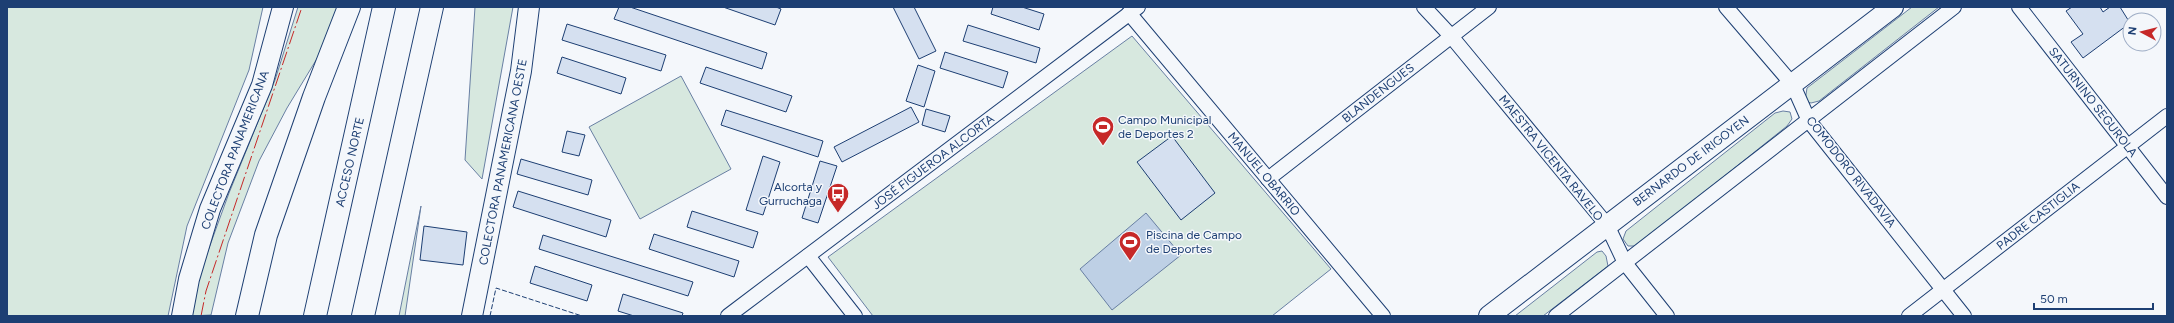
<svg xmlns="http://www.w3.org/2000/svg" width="2174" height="323" font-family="Figtree,sans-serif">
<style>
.green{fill:#d7e8df;stroke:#687fa3}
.water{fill:#bed0e5;stroke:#687fa3}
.building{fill:#d5e0f0;stroke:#1d3f73}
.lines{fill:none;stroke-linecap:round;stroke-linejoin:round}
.street-casing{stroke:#1d3f73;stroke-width:16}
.secondary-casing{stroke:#1d3f73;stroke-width:22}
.highway-casing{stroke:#1d3f73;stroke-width:24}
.street{stroke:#f4f7fb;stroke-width:14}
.secondary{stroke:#f4f7fb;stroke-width:20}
.highway{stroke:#f4f7fb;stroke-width:22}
.fence{stroke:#1d3f73;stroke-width:1;stroke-dasharray:5 2;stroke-linecap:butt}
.power{stroke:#c62828;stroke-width:1;stroke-dasharray:14 3 2 3;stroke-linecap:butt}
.labels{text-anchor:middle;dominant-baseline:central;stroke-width:3;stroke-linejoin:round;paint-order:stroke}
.street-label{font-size:12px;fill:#1d3f73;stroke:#f4f7fb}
.poi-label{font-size:12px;fill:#1d3f73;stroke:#f4f7fb;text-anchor:start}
</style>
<rect width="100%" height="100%" fill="#f4f7fb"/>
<g class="green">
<polygon points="7,7 263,7 249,70 187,226 168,316 7,316"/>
<polygon points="298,7 343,7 321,52 287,108 259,161 228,243 211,315 191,316 201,270 229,193 275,80"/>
<polygon points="475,7 513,7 482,179 465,160"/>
<polygon points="1912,7 1939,7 1819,101 1811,103 1805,101 1807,88"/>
<polygon points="1132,36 1331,269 1272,316 873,316 828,257"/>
<polygon points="681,76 731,169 640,219 589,127"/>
<polygon points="1783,111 1790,112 1792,119 1787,126 1637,246 1628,246 1623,239 1626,231 1775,113"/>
<polygon points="421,206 405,316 399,316"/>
<polygon points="1602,251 1606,256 1608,266 1543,316 1515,316 1597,252"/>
</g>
<polygon class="water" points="1146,213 1181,255 1112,310 1080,269"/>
<g class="building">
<polygon points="619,7 630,7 767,53 762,69 614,19"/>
<polygon points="723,7 776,7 781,9 775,25"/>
<polygon points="893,7 914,7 936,51 919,59"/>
<polygon points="993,7 1022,7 1044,14 1039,30 991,14"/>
<polygon points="2072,7 2100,7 2103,12 2110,7 2120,7 2130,23 2083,58 2071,42 2083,34 2066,11"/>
<polygon points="567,24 666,55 661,71 562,40"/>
<polygon points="968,25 1040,48 1036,63 963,41"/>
<polygon points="945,52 1008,72 1003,88 940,68"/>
<polygon points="562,57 626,78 621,94 557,73"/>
<polygon points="918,65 935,71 924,107 906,101"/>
<polygon points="706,67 792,96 786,112 700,83"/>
<polygon points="911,107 919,122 842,162 834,147"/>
<polygon points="926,109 950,116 945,132 922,125"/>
<polygon points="726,110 823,141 818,157 721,125"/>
<polygon points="567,131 585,135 579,156 562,152"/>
<polygon points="1172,136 1215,193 1181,220 1137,162"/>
<polygon points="763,156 780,162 763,215 746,210"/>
<polygon points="521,159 592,180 588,195 517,174"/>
<polygon points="820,161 837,166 818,223 802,218"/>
<polygon points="518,191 611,220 606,237 513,207"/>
<polygon points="692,211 758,232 753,248 687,227"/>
<polygon points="424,226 467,232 463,265 420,260"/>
<polygon points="654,234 739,261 734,277 649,249"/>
<polygon points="543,235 693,282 688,296 539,249"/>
<polygon points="535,266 592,285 587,301 530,283"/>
<polygon points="623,294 683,313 682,316 634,316 618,311"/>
</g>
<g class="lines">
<g class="street-casing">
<g id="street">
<polyline points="1424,7 1451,36 1607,225 1625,263 1667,316"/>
<polyline points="1726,7 1793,85 1809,121 1964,316"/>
<polyline points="2019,7 2167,197"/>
<polyline points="1129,13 1383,316"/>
<polyline points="1268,179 1489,7"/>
<polyline points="808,256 855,316"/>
<polyline points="728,316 1138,7"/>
<polyline points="1556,316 1954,7"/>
<polyline points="1909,316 2167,116"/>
</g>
</g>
<g class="secondary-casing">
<g id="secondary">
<polyline points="182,316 189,279 210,209 262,85 283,7"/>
<polyline points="472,316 521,71 529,7"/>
<polyline points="1489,316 1893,7"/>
</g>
</g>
<g class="highway-casing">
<g id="highway">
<polyline points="247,316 266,235 314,97 349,7"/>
<polyline points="315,316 384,7"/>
<polyline points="363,316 432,7"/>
</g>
</g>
<use href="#street" class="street"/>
<use href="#secondary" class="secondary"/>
<use href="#highway" class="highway"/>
<polyline class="fence" points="490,316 496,288 582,316"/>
<polyline class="power" points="201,316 206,291 302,7"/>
</g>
<defs>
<g id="stadium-pin" transform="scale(1.15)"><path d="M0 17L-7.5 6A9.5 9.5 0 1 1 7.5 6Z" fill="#c62828" stroke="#f4f7fb"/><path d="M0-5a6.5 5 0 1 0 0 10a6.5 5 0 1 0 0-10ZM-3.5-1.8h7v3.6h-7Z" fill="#fff"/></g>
<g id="bus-pin" transform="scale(1.15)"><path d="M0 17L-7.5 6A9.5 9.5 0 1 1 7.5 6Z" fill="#c62828" stroke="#f4f7fb"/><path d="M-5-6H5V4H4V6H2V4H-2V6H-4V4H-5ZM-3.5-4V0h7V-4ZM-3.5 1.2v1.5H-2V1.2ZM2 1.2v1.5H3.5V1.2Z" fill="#fff"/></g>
</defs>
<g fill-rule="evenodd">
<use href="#stadium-pin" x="1103" y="127"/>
<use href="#bus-pin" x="838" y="194"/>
<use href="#stadium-pin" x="1130" y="242"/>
</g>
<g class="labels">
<g class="street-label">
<text transform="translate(1378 93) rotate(-38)">BLANDENGUES</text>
<text transform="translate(2093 102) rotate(52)">SATURNINO SEGUROLA</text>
<text transform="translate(235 150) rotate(-69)">COLECTORA PANAMERICANA</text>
<text transform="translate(1551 158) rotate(51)">MAESTRA VICENTA RAVELO</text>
<text transform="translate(1691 161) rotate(-37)">BERNARDO DE IRIGOYEN</text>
<text transform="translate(350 162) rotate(-77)">ACCESO NORTE</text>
<text transform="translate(503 162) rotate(-79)">COLECTORA PANAMERICANA OESTE</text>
<text transform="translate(933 162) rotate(-37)">JOSÉ FIGUEROA ALCORTA</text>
<text transform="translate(1851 172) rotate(52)">COMODORO RIVADAVIA</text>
<text transform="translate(1264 174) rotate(50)">MANUEL OBARRIO</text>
<text transform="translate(2038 216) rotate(-38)">PADRE CASTIGLIA</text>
</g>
<g class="poi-label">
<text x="1118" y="120">Campo Municipal<tspan x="1118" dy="14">de Deportes 2</tspan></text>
<text x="822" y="187" text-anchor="end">Alcorta y<tspan x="822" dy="14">Gurruchaga</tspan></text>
<text x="1146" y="235">Piscina de Campo<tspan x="1146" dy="14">de Deportes</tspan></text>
</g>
</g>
<rect width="2174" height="323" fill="none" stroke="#1d3f73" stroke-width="16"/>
<g transform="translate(2142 32) rotate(277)"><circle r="19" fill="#f4f7fb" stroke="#9eadc5"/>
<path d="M0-3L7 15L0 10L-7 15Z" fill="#c62828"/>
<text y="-6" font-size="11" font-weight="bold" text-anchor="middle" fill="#1d3f73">N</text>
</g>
<path d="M2034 303v6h119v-6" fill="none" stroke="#1d3f73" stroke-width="2"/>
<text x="2040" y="303" font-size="12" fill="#1d3f73" stroke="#f4f7fb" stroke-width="3" paint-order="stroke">50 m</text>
</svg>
